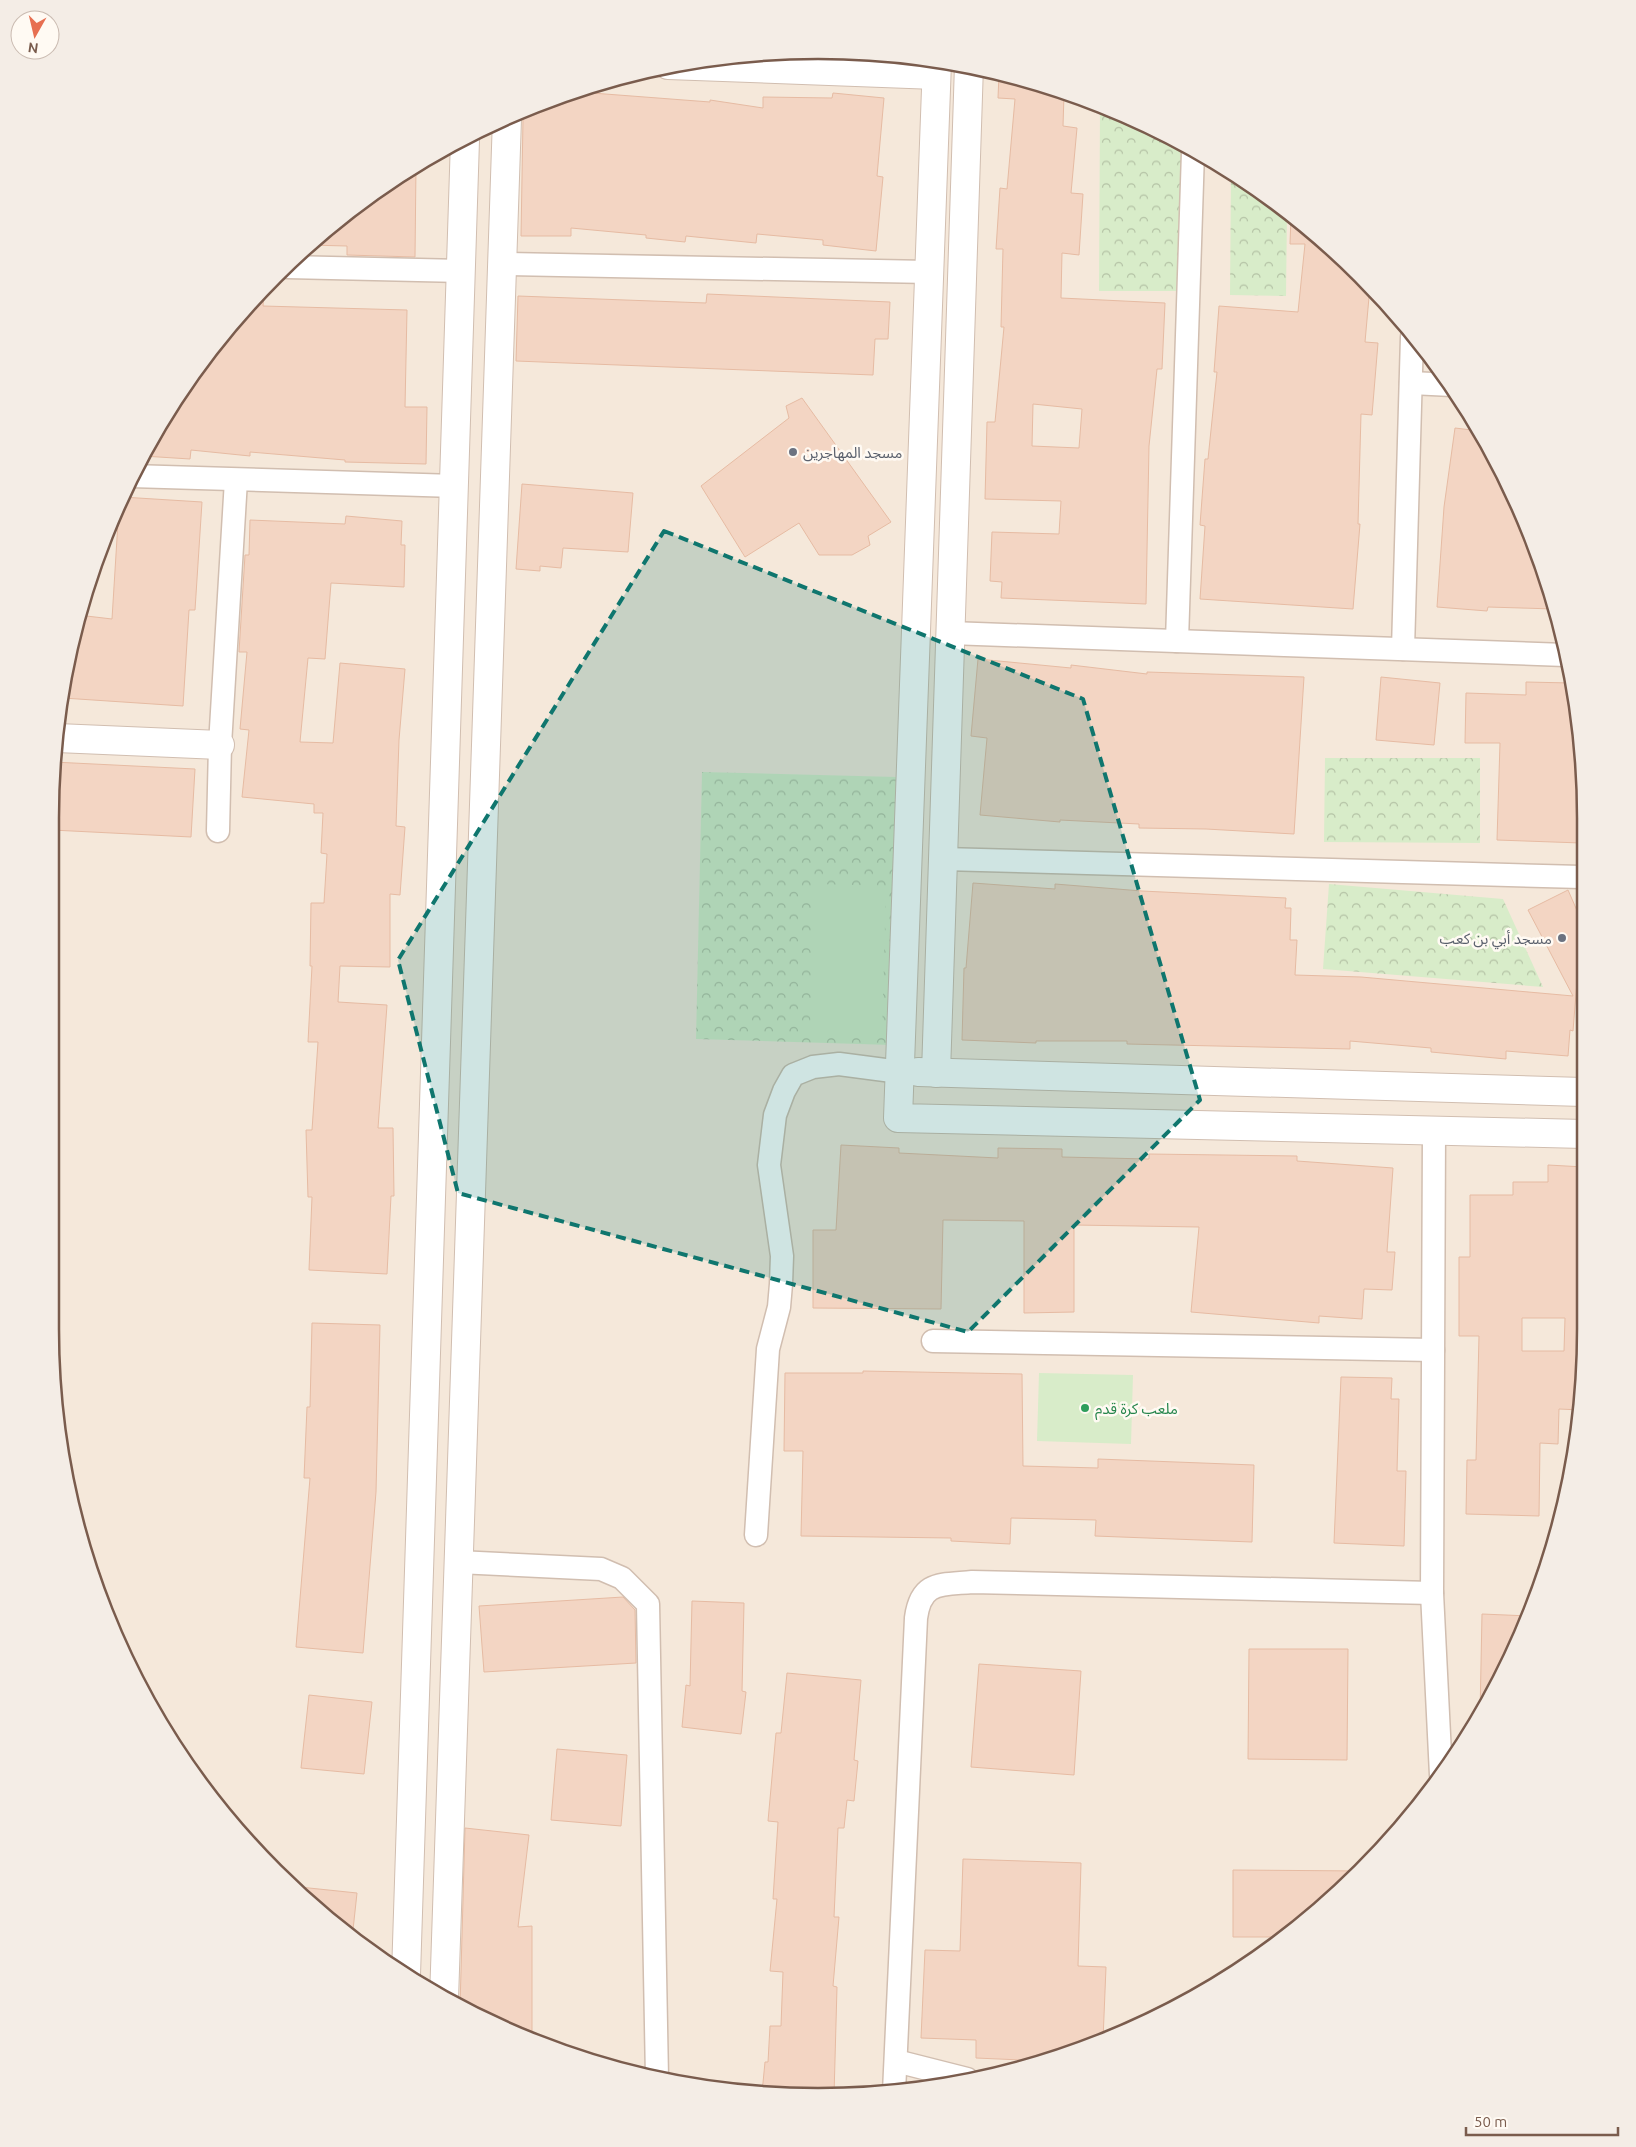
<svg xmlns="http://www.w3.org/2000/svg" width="1636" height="2147" font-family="Ubuntu,'Noto Sans Arabic',sans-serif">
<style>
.residential{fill:#f5e8da}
.park{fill:url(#park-crowns)}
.pitch{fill:#d8ecc9}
.building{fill:#f3d5c3;stroke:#e6bba3;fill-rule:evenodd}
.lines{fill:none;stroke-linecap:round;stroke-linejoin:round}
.minor-casing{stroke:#d1beb0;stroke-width:25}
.tertiary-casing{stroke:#d1beb0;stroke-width:30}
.minor{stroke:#fff;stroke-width:22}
.tertiary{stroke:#fff;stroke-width:28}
.marked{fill:#0f766e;fill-opacity:0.2;stroke:#0f766e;stroke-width:4;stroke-dasharray:10 6;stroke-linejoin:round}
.worship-dot{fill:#6b7280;stroke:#fffaf3;stroke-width:2}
.leisure-dot{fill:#2e9e5b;stroke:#fffaf3;stroke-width:2}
.labels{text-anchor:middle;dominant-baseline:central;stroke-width:5;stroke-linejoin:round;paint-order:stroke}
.worship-label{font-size:15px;fill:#5b616d;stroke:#fffaf3;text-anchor:start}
.leisure-label{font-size:15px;fill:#27864d;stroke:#fffaf3;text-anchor:start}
.rim{fill:none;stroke:#7a5c4d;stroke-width:2.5}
</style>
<defs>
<pattern id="park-crowns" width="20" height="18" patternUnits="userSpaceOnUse" patternTransform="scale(1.25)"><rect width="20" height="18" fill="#d8ecc9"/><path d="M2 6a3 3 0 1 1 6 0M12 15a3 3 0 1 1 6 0" fill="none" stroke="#b4c2a5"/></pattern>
</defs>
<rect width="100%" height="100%" fill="#fdf6ec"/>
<polygon class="residential" points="818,50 968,65 1112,109 1245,180 1361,275 1457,392 1507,478 1545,571 1579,718 1586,1329 1579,1430 1545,1576 1507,1669 1457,1755 1361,1872 1244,1968 1157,2018 1065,2056 919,2090 818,2097 718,2090 620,2071 524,2039 434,1994 351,1938 275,1872 209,1797 153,1713 109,1623 76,1528 57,1430 52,768 76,619 129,479 209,351 311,241 392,179 524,108 668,65"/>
<g class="park">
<polygon points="1100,108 1112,109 1182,146 1181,291 1099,291"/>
<polygon points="1231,172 1245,180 1287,214 1286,296 1230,295"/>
<polygon points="1325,758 1480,758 1480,843 1324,842"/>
<polygon points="702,772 897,777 891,1045 696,1039"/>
<polygon points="1329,884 1503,899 1543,987 1323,969"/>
</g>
<g class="pitch">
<polygon points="814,884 886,886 882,1035 810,1033"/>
<polygon points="1039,1373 1133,1375 1131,1444 1037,1441"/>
</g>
<g class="building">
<path d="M999,74L1064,94L1063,126L1077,128L1071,193L1083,194L1079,255L1062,253L1061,298L1165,303L1162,369H1157L1149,446L1146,604L1001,598L1002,582L990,581L992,532L1059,534L1061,501L985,499L987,422H995L1004,327H1001L1003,249H996L1000,188L1007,189L1015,99L998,98ZM1033,404L1082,409L1079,448L1032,446Z"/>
<polygon points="579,92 710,102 710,100 763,108 763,97 832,98 833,93 884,98 877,176 883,177 876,251 823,245 823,240 757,234 756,243 686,236 685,242 646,238 646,235 571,228 571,236 521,236 523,119 521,110"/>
<polygon points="416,166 415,257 347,255 347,246 307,245 392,179"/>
<polygon points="1291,217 1361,275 1370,286 1365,342 1378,343 1372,415 1361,414 1358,524 1360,524 1353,609 1200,599 1205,526 1200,525 1205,459 1208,459 1217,372 1214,372 1219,306 1298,312 1305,244 1290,244"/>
<polygon points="264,292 263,306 407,310 405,407 427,407 426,464 345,462 345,460 250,452 250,456 191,450 190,459 143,456 209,351"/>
<polygon points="707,294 890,302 888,339 875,339 873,375 516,361 518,296 706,303"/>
<polygon points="802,398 891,522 868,536 870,545 852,555 819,555 799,523 745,557 701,486 789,418 786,406"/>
<polygon points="1455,428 1480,431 1507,478 1545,571 1554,609 1488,607 1487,611 1437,607 1444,507"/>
<polygon points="522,484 633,493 628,552 563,548 561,568 540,566 540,571 516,569"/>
<polygon points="122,497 202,502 195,610 189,610 183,706 63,698 78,615 112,619 119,506"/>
<polygon points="346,516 402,521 401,545 405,545 404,587 331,583 325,659 308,658 300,742 333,743 340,663 405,669 399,740 396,826 405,827 400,895 390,894 390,967 340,966 338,1002 387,1005 378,1128 393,1128 394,1196 391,1196 387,1274 309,1270 312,1197 308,1197 306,1130 312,1130 318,1042 308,1042 312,966 310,966 311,903 324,903 327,854 321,853 323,813 314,813 314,804 242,797 249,730 240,729 247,652 239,652 245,555 249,555 250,520 345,524"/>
<polygon points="978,659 1071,668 1071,665 1147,674 1147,672 1304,677 1294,834 1206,829 1139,828 1139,824 1060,820 1060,822 980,815 987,738 971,736"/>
<polygon points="1381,677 1440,683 1434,745 1376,740"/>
<polygon points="1526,682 1571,683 1579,718 1581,843 1497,840 1500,743 1465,743 1466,693 1526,695"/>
<polygon points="53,762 195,769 191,837 52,830"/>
<polygon points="973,883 1055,889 1055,884 1142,891 1286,898 1285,908 1291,908 1290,940 1297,940 1295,975 1361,977 1573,996 1528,910 1568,890 1582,922 1582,969 1578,969 1573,1031 1570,1030 1568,1056 1506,1051 1506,1059 1431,1052 1431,1048 1350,1041 1350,1049 1127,1044 1127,1041 1036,1041 1036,1043 962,1040 964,968 966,968"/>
<polygon points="841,1145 899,1148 899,1153 998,1158 998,1148 1062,1149 1062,1157 1149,1159 1149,1154 1297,1156 1297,1161 1393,1168 1387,1252 1395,1252 1392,1290 1364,1289 1362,1319 1319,1316 1319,1323 1191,1312 1199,1227 1074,1225 1074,1312 1024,1313 1024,1221 943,1220 941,1309 813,1308 813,1230 836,1230"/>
<path d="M1548,1165L1584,1167L1586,1329L1581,1410L1559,1409L1558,1444L1540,1443L1539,1516L1466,1514L1467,1460H1476L1479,1336H1459V1257H1470V1195H1513V1182H1548ZM1522,1318H1565L1564,1351H1522Z"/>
<polygon points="312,1323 380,1325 376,1492 363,1653 296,1647 310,1478 304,1478 307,1407 310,1407"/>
<polygon points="863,1371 1022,1374 1023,1466 1098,1468 1098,1459 1254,1465 1252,1542 1095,1536 1096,1520 1011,1518 1010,1544 951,1541 951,1538 801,1536 803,1451 784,1451 785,1373 863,1373"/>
<polygon points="1341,1377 1392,1378 1391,1399 1399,1399 1397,1471 1406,1471 1404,1546 1334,1543"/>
<polygon points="623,1597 635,1610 636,1663 484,1672 479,1606"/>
<polygon points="692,1601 744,1603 742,1691 746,1692 741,1734 682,1727 686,1685 690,1686"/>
<polygon points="1482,1614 1529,1616 1507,1669 1480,1715"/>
<polygon points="1249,1649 1348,1649 1347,1760 1248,1759"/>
<polygon points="979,1664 1081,1671 1074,1775 971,1767"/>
<polygon points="787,1673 861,1680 854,1760 858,1761 854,1801 847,1800 844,1828 838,1828 834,1917 839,1917 833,1986 837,1987 834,2096 762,2093 765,2062 768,2062 770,2026 781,2026 783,1972 770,1971 777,1899 773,1899 778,1822 768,1821 776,1733 781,1733"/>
<polygon points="309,1695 372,1702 364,1774 301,1768"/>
<polygon points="557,1749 627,1755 621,1826 551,1820"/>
<polygon points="465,1828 529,1835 518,1927 532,1926 532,2041 460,2007"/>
<polygon points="963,1859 1081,1863 1078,1966 1106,1967 1103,2040 1065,2056 1044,2061 976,2058 976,2040 921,2038 925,1950 960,1951"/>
<polygon points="1233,1870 1362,1871 1282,1937 1233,1937"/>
<polygon points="290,1886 357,1893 352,1939 351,1938"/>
</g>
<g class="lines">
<g class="minor-casing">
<g id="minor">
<polyline points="502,264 929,272"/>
<polyline points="287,267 462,271"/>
<polyline points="1411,383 1452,385"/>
<polyline points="131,476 455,486"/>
<polyline points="950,633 1565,655"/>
<polyline points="1177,641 1193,152"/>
<polyline points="1403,649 1412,337"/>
<polyline points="218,831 220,745 236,480"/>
<polyline points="943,859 1581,877"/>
<polyline points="1434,1131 1432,1593 1441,1775"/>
<polyline points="933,1341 1433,1350"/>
<polyline points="756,1535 768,1349 779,1307 781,1284 782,1256 769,1165 775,1115 784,1091 793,1075 813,1067 839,1064 900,1072"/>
<polyline points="458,1562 601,1569 622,1578 648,1604 657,2078"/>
<polyline points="896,2061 967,2079"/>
<path d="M894,2092L916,1618C921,1581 940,1585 972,1582L1432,1593"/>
</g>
</g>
<g class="tertiary-casing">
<g id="tertiary">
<polyline points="937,62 898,1118 1584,1134"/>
<polyline points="668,65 936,75"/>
<polyline points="57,738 220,745"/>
<polyline points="918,1072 1583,1092"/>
<polyline points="936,1073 969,65"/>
<polyline points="406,1975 465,140"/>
<polyline points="444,1999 507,118"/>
</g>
</g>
<use href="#minor" class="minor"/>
<use href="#tertiary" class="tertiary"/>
</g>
<path class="marked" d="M664,531L1083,699L1200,1100L968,1332L458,1193L398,960Z"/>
<g class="worship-dot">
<circle cx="793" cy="452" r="5"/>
<circle cx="1562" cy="938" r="5"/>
</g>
<circle class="leisure-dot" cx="1085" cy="1408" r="5"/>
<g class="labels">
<g class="worship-label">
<text x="803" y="452">مسجد المهاجرين</text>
<text x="1552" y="938" text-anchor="end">مسجد أبي بن كعب</text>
</g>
<g class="leisure-label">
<text x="1095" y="1408">ملعب كرة قدم</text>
</g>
</g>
<path d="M0 0H1636V2147H0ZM818 59H818A759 759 0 0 1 1577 818V1329A759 759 0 0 1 818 2088H818A759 759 0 0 1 59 1329V818A759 759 0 0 1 818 59Z" fill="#f4ede6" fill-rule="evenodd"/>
<path class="rim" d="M818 59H818A759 759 0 0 1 1577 818V1329A759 759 0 0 1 818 2088H818A759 759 0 0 1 59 1329V818A759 759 0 0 1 818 59Z"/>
<g transform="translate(35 35) rotate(188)"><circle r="24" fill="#fffaf3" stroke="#cabbb1"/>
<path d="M0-4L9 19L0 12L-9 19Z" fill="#e76f51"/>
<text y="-8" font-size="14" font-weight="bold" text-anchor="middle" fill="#7a5c4d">N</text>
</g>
<path d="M1466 2127v8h152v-8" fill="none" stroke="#7a5c4d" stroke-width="2.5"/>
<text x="1474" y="2127" font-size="15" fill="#7a5c4d" stroke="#fffaf3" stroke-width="4" paint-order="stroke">50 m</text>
</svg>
